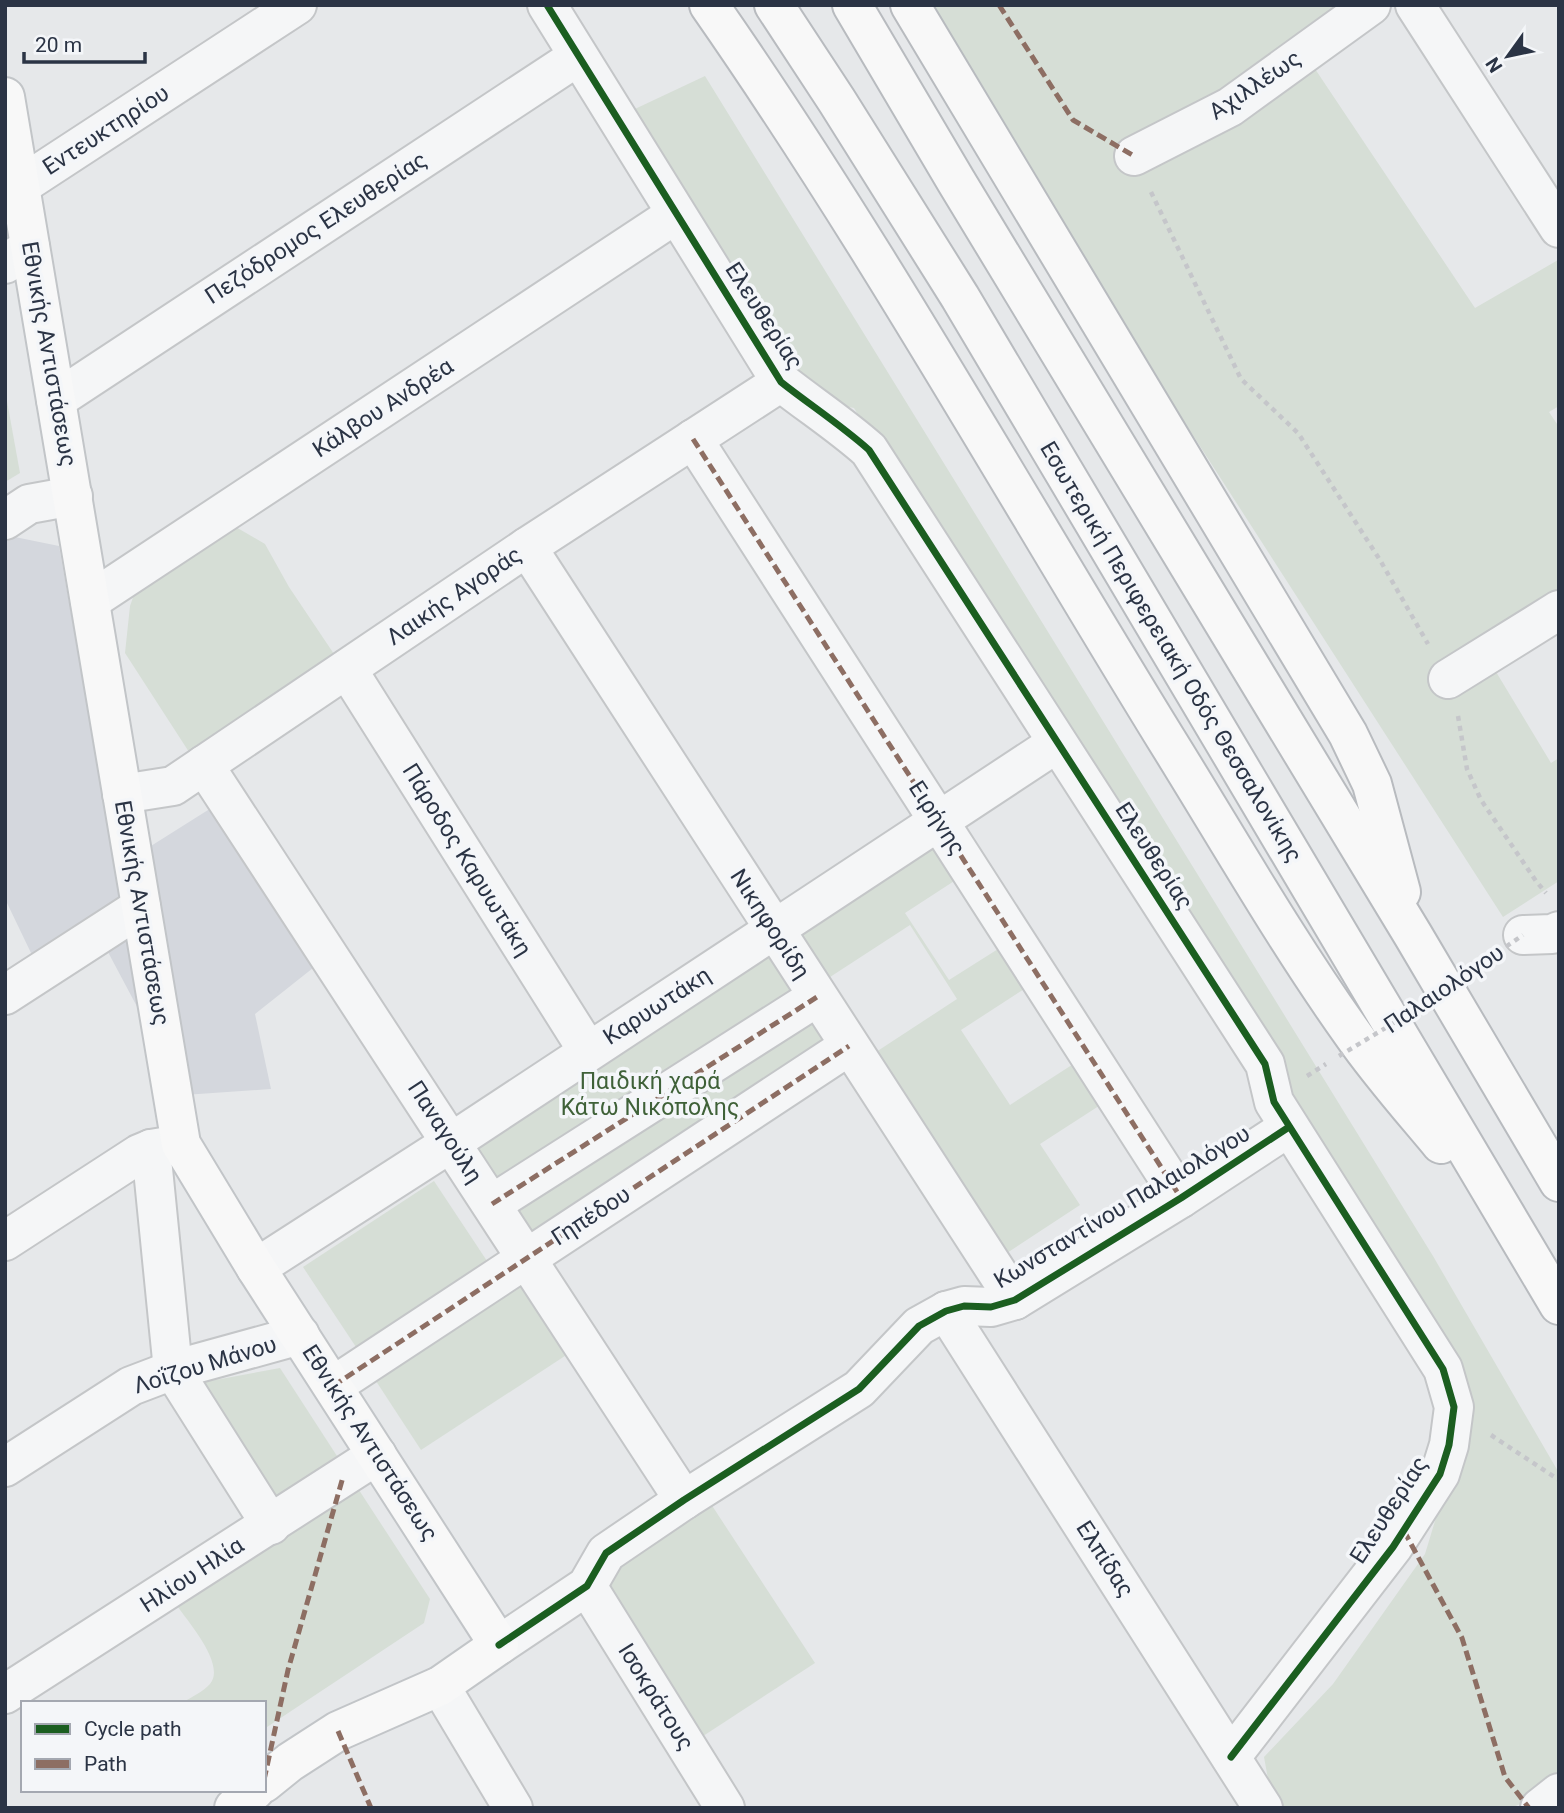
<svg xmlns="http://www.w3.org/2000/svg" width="1564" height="1813" font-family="Roboto,sans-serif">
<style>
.built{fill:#d4d7dd}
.green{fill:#d6ded6}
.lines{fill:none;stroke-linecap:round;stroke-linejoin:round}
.minor-casing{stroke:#c4c6c8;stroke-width:42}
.major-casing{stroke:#c2c5c8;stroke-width:42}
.highway-casing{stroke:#b8bbbf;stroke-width:42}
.path{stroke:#c5c6ca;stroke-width:4.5;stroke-dasharray:5 5;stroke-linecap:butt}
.minor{stroke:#f5f6f7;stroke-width:38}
.major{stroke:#f8f8f8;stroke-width:38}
.highway{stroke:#f8f8f8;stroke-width:38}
.path-bridge{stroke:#c5c6ca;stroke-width:4.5;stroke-dasharray:5 5;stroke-linecap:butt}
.quiet{stroke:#8d6e63;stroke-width:5;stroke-dasharray:10 5;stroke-linecap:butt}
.cycleway-casing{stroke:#f4f6f9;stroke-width:11}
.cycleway{stroke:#1b5e20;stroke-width:7}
.labels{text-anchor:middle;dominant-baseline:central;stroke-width:7;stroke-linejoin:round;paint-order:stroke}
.street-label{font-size:23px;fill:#2b3445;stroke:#f4f6f9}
.park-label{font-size:23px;fill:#3f6138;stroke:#f4f6f9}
</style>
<rect width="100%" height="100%" fill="#e6e8ea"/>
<polygon class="built" points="5,535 59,546 116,868 216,805 313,968 255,1014 271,1089 184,1095 92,922 32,955 7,903"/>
<g class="green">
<polygon points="916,5 1345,5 1297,42 1475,308 1558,260 1559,406 1549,412 1559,427 1559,590 1478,642 1551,763 1559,758 1559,881 1503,917"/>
<polygon points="705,76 1433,1256 1559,1473 1559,1778 1546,1793 1511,1808 1284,1808 1270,1790 1264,1757 1333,1684 1425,1554 1452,1465 1428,1343 854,408 799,397 620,116"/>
<polygon points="5,390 20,473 5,482"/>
<polygon points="234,526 265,544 289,587 334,654 189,752 125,653 130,606 137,586"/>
<polygon points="938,834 965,874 905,913 949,980 1006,944 1032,984 961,1030 1010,1105 1078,1061 1105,1102 1040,1144 1080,1205 1007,1253 876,1052 957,999 910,925 827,979 794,928"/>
<polygon points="773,930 849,1046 527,1259 452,1142"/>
<polygon points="434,1181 487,1261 356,1347 303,1267"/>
<polygon points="523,1279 571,1352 421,1450 374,1378"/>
<polygon points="280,1368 337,1456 265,1505 188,1385"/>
<path d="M357,1487L430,1599L424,1623L264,1729V1703H182C191,1697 203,1692 210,1684C226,1665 189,1623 178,1607Z"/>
<polygon points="709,1501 815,1663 694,1742 589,1578"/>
</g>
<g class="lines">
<g class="minor-casing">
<g id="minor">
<path d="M547,5L781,382C810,405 841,425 869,450L1265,1064L1274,1102L1443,1369L1454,1407L1449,1445L1440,1474L1393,1547L1231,1757"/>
<polyline points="1415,5 1559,228"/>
<polyline points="1134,156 1230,107 1371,5"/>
<polyline points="20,186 297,5"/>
<polyline points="5,264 30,247"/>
<polyline points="56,400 577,57"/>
<polyline points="693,439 1181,1198"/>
<polyline points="5,520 29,504 73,496"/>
<polyline points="527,547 1015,1300"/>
<polyline points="90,601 676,214"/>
<polyline points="347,669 588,1051"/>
<polyline points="1448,679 1559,610"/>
<polyline points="204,765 684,1500"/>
<polyline points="122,794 173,786 527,547 781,382"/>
<polyline points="1523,935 1552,934 1559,931"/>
<polyline points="5,995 141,907"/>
<polyline points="151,1149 173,1370 271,1525"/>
<polyline points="492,1204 817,997"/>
<polyline points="5,1241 139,1154 151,1149 175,1145"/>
<polyline points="256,1268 452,1142 1057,743"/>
<polyline points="946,1311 1263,1808"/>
<polyline points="333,1386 849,1046"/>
<polyline points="5,1467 131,1386 173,1370 300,1335"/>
<polyline points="587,1586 725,1808"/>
<polyline points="499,1645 587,1586 606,1553 684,1500 859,1389 919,1326 946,1311 964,1306 991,1307 1015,1300 1181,1198 1289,1127"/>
<polyline points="440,1686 513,1808"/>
<polyline points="5,1694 377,1455"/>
<polyline points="1540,1808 1559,1793"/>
</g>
</g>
<g class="major-casing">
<g id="major">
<polyline points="5,97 181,1144 256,1268 499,1645 440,1686 338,1731 290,1762 264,1783"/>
<polyline points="234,1808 255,1790"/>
</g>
</g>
<g class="highway-casing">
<g id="highway">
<path d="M709,5C874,242 1015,494 1166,739C1227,837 1285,939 1352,1033C1379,1072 1411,1108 1441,1144"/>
<polyline points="774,5 837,101 960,297 1559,1305"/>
<polyline points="852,5 956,181 1413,935 1559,1182"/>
<polyline points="910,5 1348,734 1372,784 1401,892"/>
</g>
</g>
<g class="path">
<polyline points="1151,192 1241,379 1298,433 1380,560 1428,644"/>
<polyline points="1458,716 1467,769 1481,800 1536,881 1546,893"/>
<polyline points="1307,1076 1326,1064"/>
<polyline points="1491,1435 1559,1480"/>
</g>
<use href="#minor" class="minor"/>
<use href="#major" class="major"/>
<use href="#highway" class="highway"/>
<polyline class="path-bridge" points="1339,1056 1402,1018 1523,935"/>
<g class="quiet">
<polyline points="999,5 1073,120 1134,156"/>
<polyline points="693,439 1181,1198"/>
<polyline points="492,1204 817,997"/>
<polyline points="333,1386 849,1046"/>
<polyline points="1404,1531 1462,1638 1505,1777 1529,1808"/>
<polyline points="338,1731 371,1808"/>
<polyline points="264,1780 288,1670 343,1477"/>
</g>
<g class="cycleway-casing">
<g id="cycleway">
<path d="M547,5L781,382C810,405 841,425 869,450L1265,1064L1274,1102L1443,1369L1454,1407L1449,1445L1440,1474L1393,1547L1231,1757"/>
<polyline points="499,1645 587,1586 606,1553 684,1500 859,1389 919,1326 946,1311 964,1306 991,1307 1015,1300 1181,1198 1289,1127"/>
</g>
</g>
<use href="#cycleway" class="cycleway"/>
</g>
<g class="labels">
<g class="street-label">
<text transform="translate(1255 85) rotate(-34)">Αχιλλέως</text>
<text transform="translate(106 130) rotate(-33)">Εντευκτηρίου</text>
<text transform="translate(316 228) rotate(-33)">Πεζόδρομος Ελευθερίας</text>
<text transform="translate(764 316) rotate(57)">Ελευθερίας</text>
<text transform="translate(49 354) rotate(80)">Εθνικής Αντιστάσεως</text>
<text transform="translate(383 408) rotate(-33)">Κάλβου Ανδρέα</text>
<text transform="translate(454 596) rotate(-34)">Λαικής Αγοράς</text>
<text transform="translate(1171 652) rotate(59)">Εσωτερική Περιφερειακή Οδός Θεσσαλονίκης</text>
<text transform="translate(937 818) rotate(57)">Ειρήνης</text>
<text transform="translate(1154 856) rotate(57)">Ελευθερίας</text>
<text transform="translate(467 860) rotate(58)">Πάροδος Καρυωτάκη</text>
<text transform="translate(142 913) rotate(80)">Εθνικής Αντιστάσεως</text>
<text transform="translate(770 924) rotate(57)">Νικηφορίδη</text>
<text transform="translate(1444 989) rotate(-34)">Παλαιολόγου</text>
<text transform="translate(657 1006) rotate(-33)">Καρυωτάκη</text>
<text transform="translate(445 1132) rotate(57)">Παναγούλη</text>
<text transform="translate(1122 1207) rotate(-31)">Κωνσταντίνου Παλαιολόγου</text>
<text transform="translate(591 1216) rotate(-33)">Γηπέδου</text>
<text transform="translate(205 1365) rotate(-17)">Λοΐζου Μάνου</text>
<text transform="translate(370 1443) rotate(57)">Εθνικής Αντιστάσεως</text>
<text transform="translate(1389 1510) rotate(-57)">Ελευθερίας</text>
<text transform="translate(1105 1559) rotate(57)">Ελπίδας</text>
<text transform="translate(192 1575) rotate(-33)">Ηλίου Ηλία</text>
<text transform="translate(656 1697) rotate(58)">Ισοκράτους</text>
</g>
<g class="park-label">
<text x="650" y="1081">Παιδική χαρά<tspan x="650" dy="26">Κάτω Νικόπολης</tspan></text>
</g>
</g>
<rect width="1564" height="1813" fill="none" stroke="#2b3445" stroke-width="14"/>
<rect x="21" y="1701" width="245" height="91" fill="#f4f6f9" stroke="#a4a8b1" stroke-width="2"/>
<rect x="35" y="1724" width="35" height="10" fill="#1b5e20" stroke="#a4a8b1" stroke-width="2"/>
<text x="84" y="1736" font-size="21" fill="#2b3445">Cycle path</text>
<rect x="35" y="1759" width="35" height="10" fill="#8d6e63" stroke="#a4a8b1" stroke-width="2"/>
<text x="84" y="1771" font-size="21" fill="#2b3445">Path</text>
<g transform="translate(1508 56) rotate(237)" stroke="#f4f6f9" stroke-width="5" paint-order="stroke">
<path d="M0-5L12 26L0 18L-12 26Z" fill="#2b3445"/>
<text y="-10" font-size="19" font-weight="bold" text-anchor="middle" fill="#2b3445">N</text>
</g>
<path d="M24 52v10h121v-10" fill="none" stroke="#2b3445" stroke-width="3.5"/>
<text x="35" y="52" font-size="21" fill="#2b3445" stroke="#f4f6f9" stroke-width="5" paint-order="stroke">20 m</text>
</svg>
